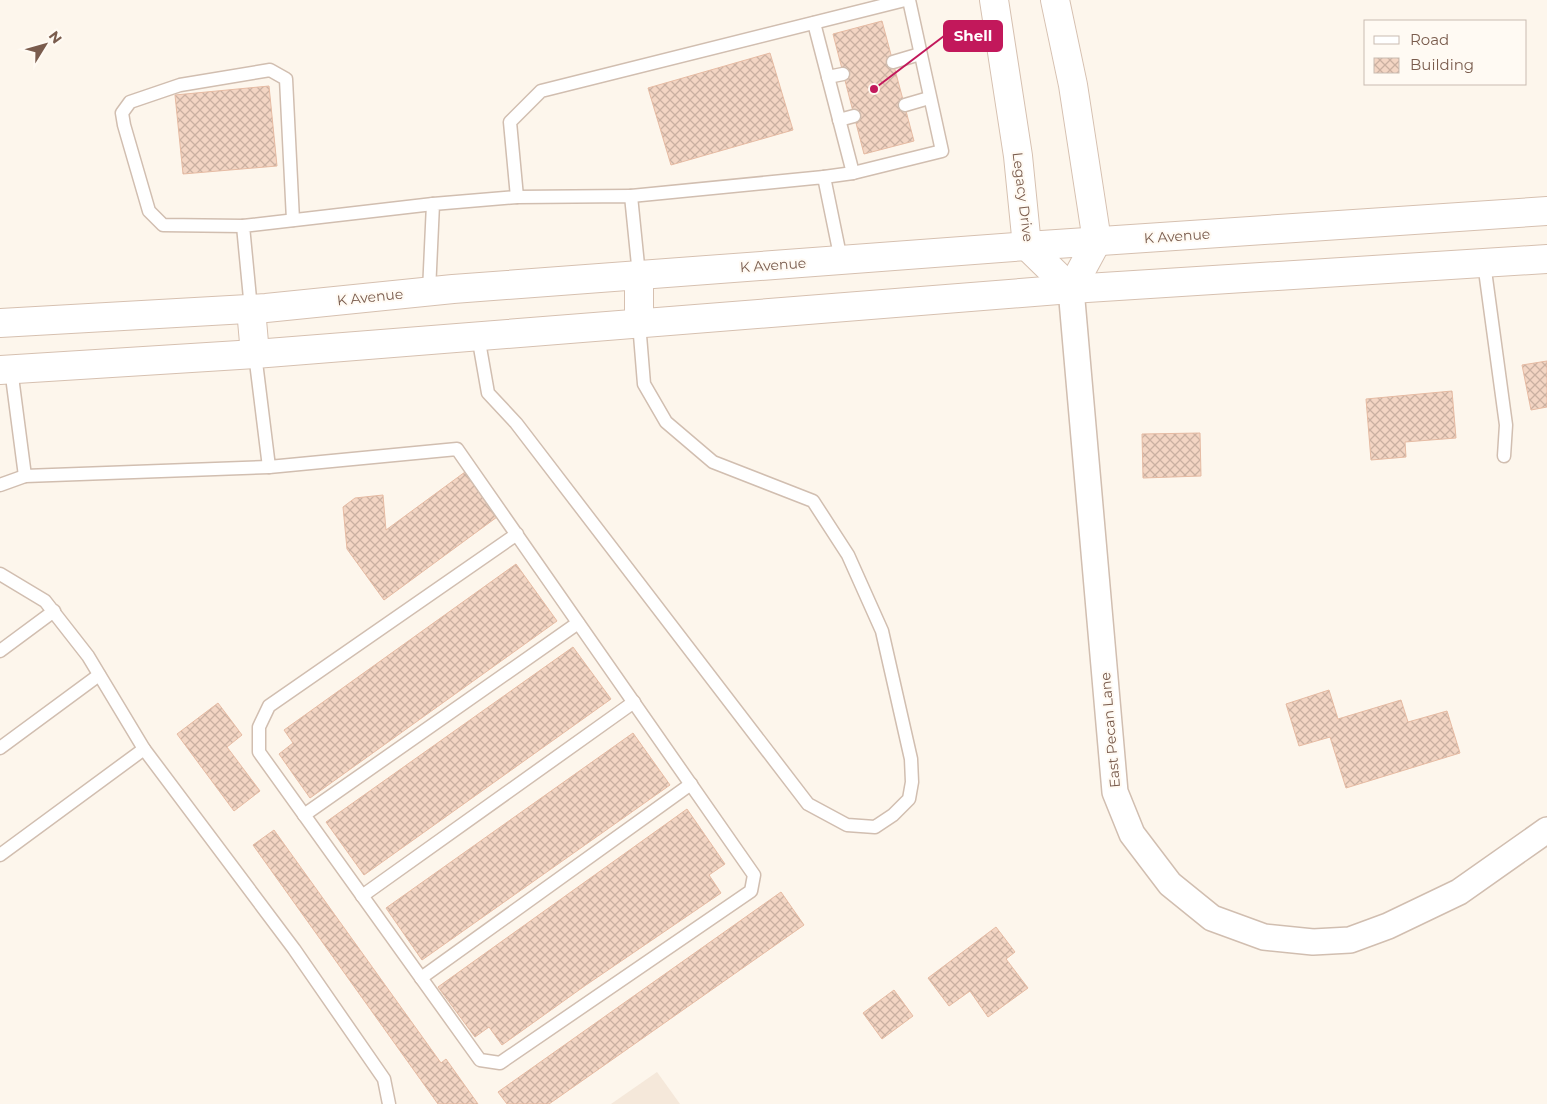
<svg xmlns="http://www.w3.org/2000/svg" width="1547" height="1104" font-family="Montserrat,sans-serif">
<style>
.residential{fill:#f5e8da}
.building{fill:url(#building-cross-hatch);stroke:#e6bba3}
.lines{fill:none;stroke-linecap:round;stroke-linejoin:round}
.service-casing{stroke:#d1beb0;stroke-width:15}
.minor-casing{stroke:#d1beb0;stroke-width:28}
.secondary-casing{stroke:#d6c0b0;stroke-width:30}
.service{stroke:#fff;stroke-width:12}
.minor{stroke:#fff;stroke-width:25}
.secondary{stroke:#fff;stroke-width:28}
.labels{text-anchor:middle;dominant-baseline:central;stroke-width:4;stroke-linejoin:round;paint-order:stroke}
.street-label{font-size:14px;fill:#7a5c4d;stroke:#fffaf3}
.leader{fill:none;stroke:#c2185b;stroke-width:2}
.callout-dot{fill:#c2185b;stroke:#fffaf3;stroke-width:2}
.callout{fill:#c2185b;stroke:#c2185b;stroke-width:2}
.callout-label{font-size:15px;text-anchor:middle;font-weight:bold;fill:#fff}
</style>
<defs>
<pattern id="building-cross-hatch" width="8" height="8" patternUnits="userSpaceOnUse" patternTransform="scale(1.25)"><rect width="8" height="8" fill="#f3d5c3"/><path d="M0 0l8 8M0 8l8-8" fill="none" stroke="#cab0a1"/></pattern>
</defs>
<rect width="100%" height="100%" fill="#fdf6ec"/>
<polygon class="residential" points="657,1072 680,1104 611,1104"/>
<g class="building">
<polygon points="882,21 914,141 864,154 833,34"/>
<polygon points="770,53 793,130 671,165 648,88"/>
<polygon points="269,86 277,166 183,174 175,95"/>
<polygon points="1547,361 1547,407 1531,410 1522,365"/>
<polygon points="1452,391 1456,438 1405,442 1406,457 1371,460 1366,399"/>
<polygon points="1200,433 1201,476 1143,478 1142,434"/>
<polygon points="465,472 497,517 384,600 347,549 343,507 355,498 383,495 386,530"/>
<polygon points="516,564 557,621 310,798 279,754 293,743 284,730"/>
<polygon points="573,647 611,699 364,875 326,822"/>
<polygon points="1329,690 1338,719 1401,700 1408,722 1447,711 1460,753 1346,788 1330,737 1299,746 1286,704"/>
<polygon points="218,703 242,735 227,747 260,791 234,811 177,734"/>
<polygon points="633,733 670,785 422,960 386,908"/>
<polygon points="687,809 725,864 709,875 721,893 586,985 502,1045 489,1027 475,1037 438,987"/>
<polygon points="274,830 441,1063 446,1059 478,1104 438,1104 253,845"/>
<polygon points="781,892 804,925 549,1104 507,1104 498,1092"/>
<polygon points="996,927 1015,952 1006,959 1028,988 988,1017 970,991 949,1006 928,978"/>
<polygon points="894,990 913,1016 882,1039 863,1013"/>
</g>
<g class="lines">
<g class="service-casing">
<g id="service">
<polyline points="814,23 853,173"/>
<polyline points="893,62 920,54"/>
<polyline points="828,77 843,74"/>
<polyline points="905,105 929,98"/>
<polyline points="839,120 854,116"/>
<polyline points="824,177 853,173 942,151 909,0"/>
<polyline points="631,196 824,177 841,260"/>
<polyline points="243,226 163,225 149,211 124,125 122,113 130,102 180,85 270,70 286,79 293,220"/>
<polyline points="1484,263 1506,425 1504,456"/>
<polyline points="639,275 631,196 517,197 510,122 541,91 905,0"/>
<polyline points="429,291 433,204 517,197"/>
<polyline points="251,309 243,226 433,204"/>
<polyline points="478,336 488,393 516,423 808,804 847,825 875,827 893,815 909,799 912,782 911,759 882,631 848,555 813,501 713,462 666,422 644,384 639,323"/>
<path d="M255,354L269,467L457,449C556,591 655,733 754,875L751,891L500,1063L480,1060L259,752V727L269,706L517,534"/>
<polyline points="11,369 25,476 269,467"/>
<polyline points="0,485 25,476"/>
<polyline points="0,574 45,601 88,656 144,749 0,855"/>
<polyline points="0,651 54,611"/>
<polyline points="0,748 99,675"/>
<polyline points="144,749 294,949 384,1079 389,1104"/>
<polyline points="304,815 578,623"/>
<polyline points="362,896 634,702"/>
<polyline points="421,978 691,784"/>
</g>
</g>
<g class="minor-casing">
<polyline id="minor" points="1071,289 1115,792 1132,834 1170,884 1212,918 1264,937 1313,942 1350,940 1388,926 1459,892 1547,830"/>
</g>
<g class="secondary-casing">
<g id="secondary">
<polyline points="994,0 1018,156 1027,246 1071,289"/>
<polyline points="1055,0 1073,85 1097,241 1071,289"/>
<polyline points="251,309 255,354"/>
<polyline points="0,323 266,308 453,289 1027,246 1547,211"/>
<polyline points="639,323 639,275"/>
<polyline points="0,370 255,354 1071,289 1547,259"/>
</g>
</g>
<use href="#service" class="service"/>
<use href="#minor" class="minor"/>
<use href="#secondary" class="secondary"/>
</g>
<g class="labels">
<g class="street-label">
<text transform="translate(1023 197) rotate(83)">Legacy Drive</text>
<text transform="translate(1177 236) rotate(-4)">K Avenue</text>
<text transform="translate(773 265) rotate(-4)">K Avenue</text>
<text transform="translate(370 297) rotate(-6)">K Avenue</text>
<text transform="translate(1110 730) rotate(-95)">East Pecan Lane</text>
</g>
</g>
<path class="leader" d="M874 89L944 36"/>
<circle class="callout-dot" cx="874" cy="89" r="5"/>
<rect class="callout" x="944" y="21" width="58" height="30" rx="5"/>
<g class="callout-label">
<text x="973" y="41">Shell</text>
</g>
<rect x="1364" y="20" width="162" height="65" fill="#fffaf3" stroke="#cabbb1"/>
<rect x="1374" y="36" width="25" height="8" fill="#ffffff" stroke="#cabbb1"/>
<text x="1410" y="45" font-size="15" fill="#7a5c4d">Road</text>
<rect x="1374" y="58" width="25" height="15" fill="url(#building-cross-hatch)" stroke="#cabbb1"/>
<text x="1410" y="70" font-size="15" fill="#7a5c4d">Building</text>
<g transform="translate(45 45) rotate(53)" stroke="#fffaf3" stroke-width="4" paint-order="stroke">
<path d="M0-4L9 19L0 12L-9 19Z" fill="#7a5c4d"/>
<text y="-8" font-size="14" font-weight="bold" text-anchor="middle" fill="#7a5c4d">N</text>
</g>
</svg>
